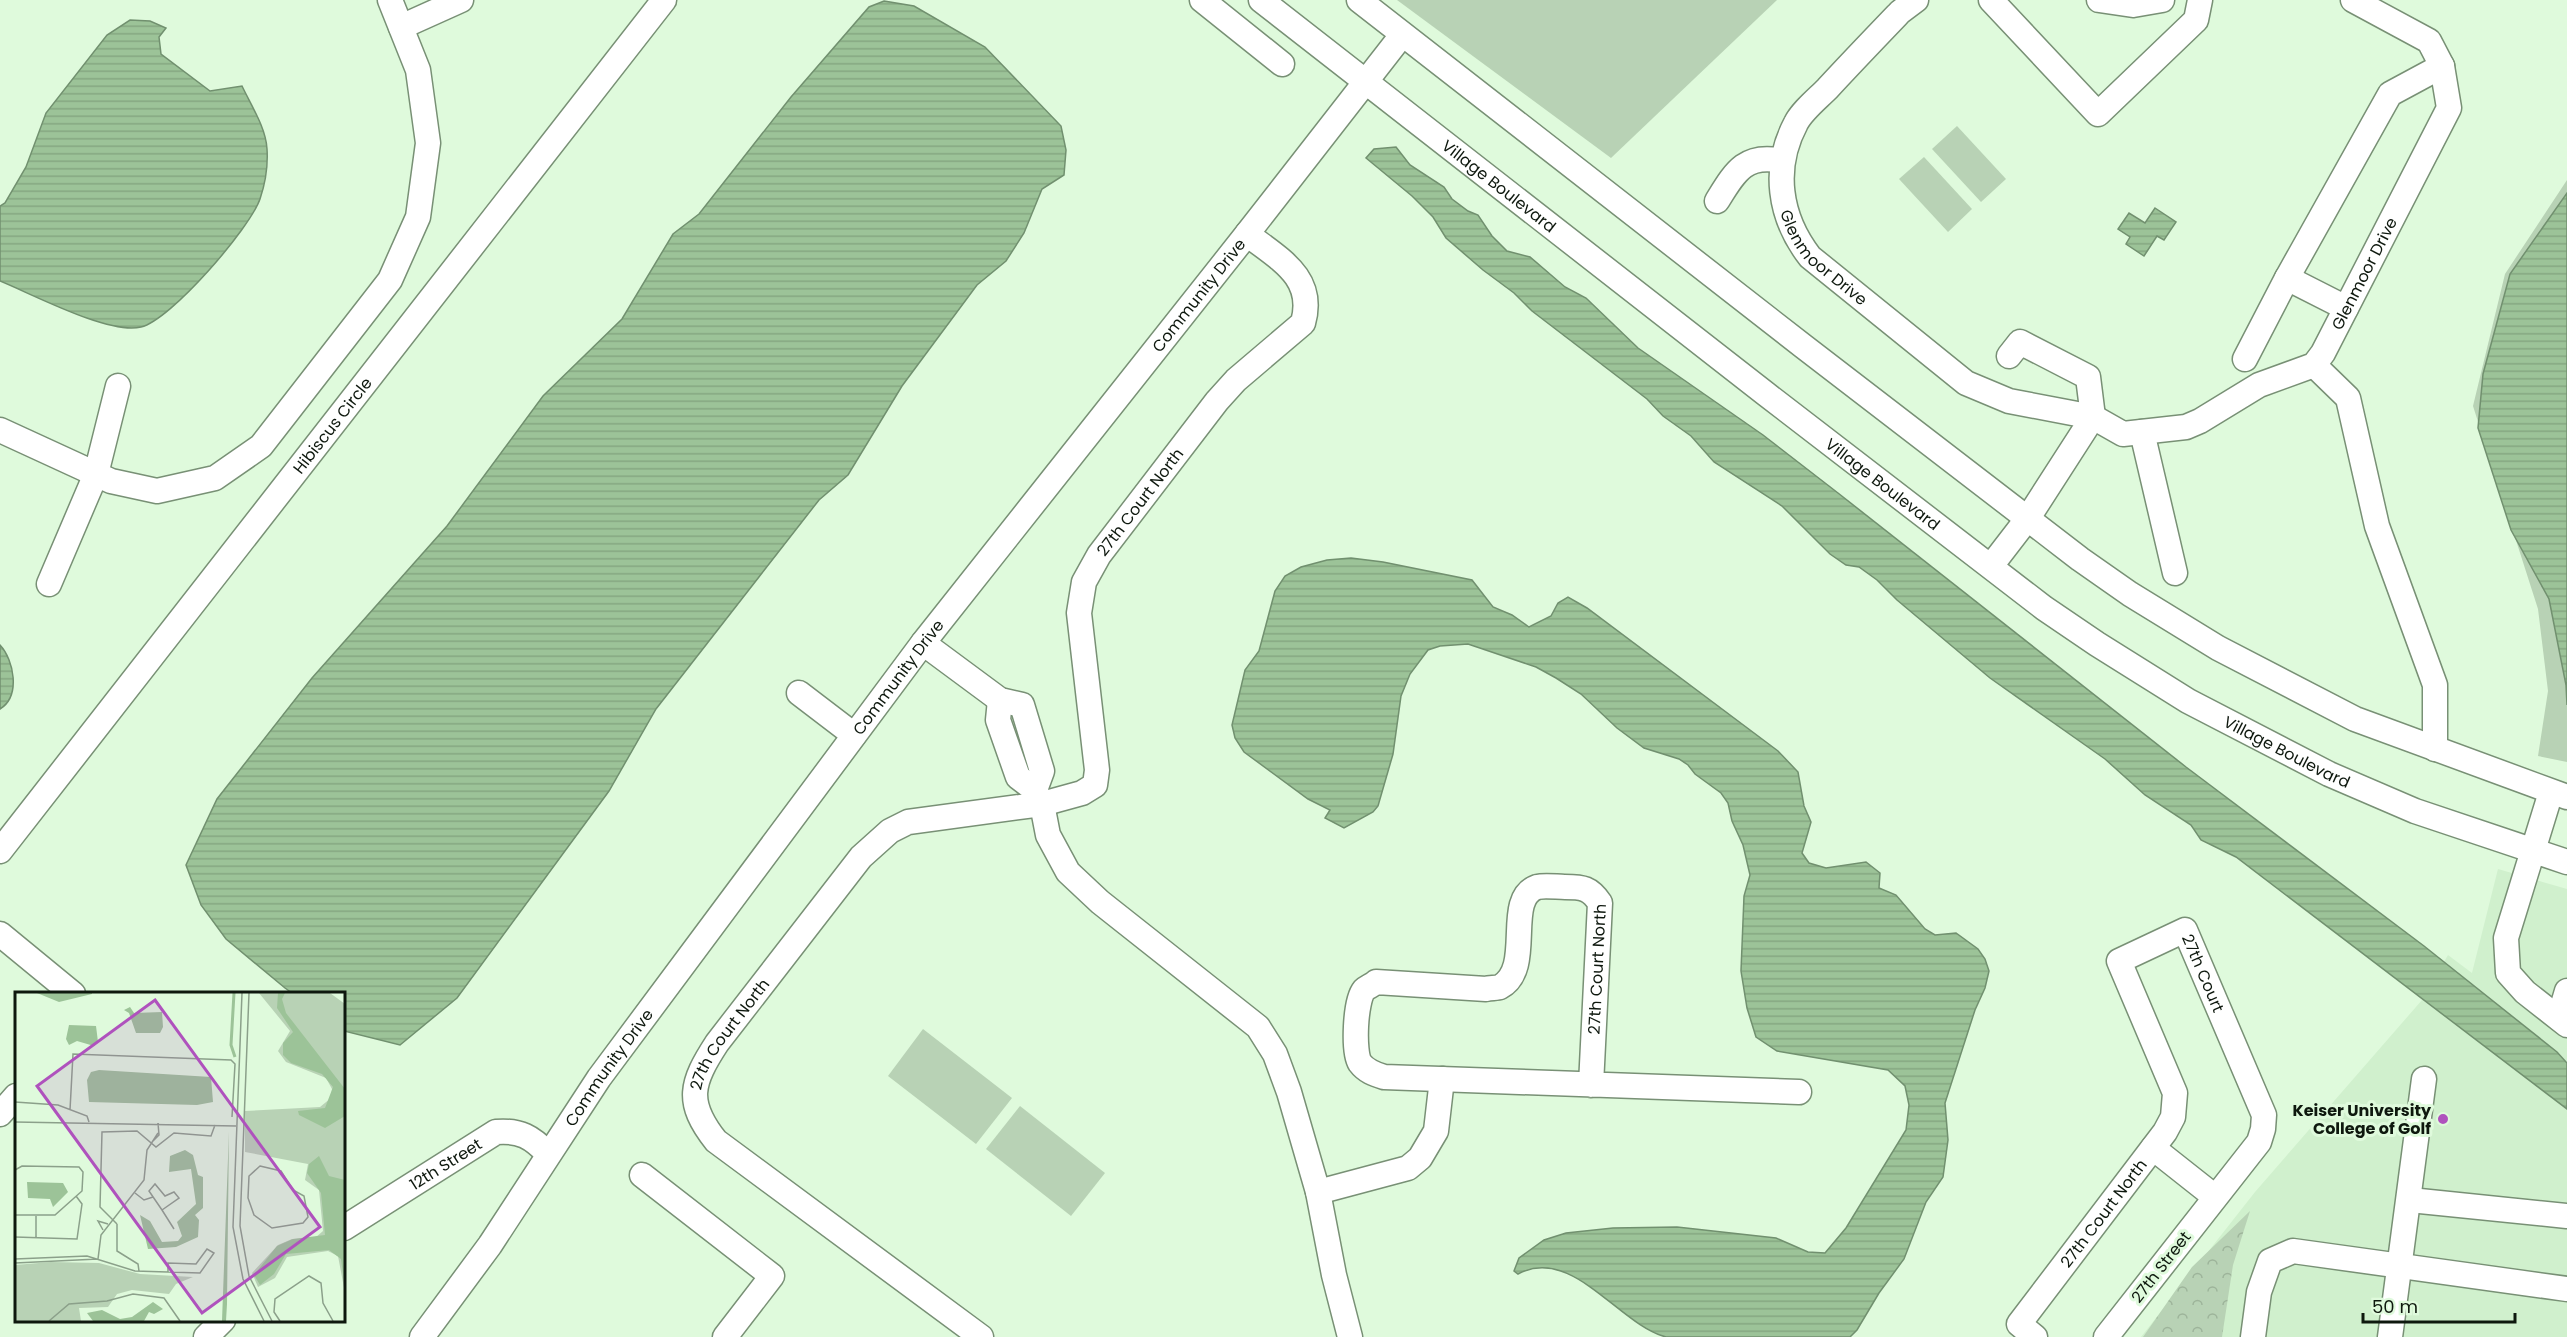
<svg xmlns="http://www.w3.org/2000/svg" width="2567" height="1337" font-family="Poppins,sans-serif">
<style>
.built{fill:#d0f0cd}
.grass{fill:#b8d2b5}
.forest{fill:url(#forest-crowns)}
.water{fill:url(#water-rules);stroke:#71906f;stroke-width:1.5}
.lines{fill:none;stroke-linecap:round;stroke-linejoin:round}
.minor-casing{stroke:#789075;stroke-width:27}
.minor{stroke:#fff;stroke-width:24}
.poi-dot{fill:#af52bd;stroke:#dffadc;stroke-width:2}
.labels{text-anchor:middle;dominant-baseline:central;stroke-width:6;stroke-linejoin:round;paint-order:stroke}
.street-label{font-size:16px;fill:#0e180e;stroke:#dffadc}
.poi-label{font-size:16px;font-weight:bold;fill:#0e180e;stroke:#dffadc;text-anchor:end}
.inset-river{fill:none;stroke:#9cc398;stroke-width:3}
.inset-road{fill:none;stroke:#8ba08a;stroke-width:1.5}
.view{fill:#af52bd;fill-opacity:0.15;stroke:#af52bd;stroke-width:3}
.inset-edge{fill:none;stroke:#0e180e;stroke-width:3}
</style>
<defs>
<pattern id="forest-crowns" width="20" height="18" patternUnits="userSpaceOnUse" patternTransform="scale(1.5)"><rect width="20" height="18" fill="#b8d2b5"/><path d="M2 6a3 3 0 1 1 6 0M12 15a3 3 0 1 1 6 0" fill="none" stroke="#9db49a"/></pattern>
<pattern id="water-rules" width="6" height="5" patternUnits="userSpaceOnUse" patternTransform="scale(1.5)"><rect width="6" height="5" fill="#9cc398"/><path d="M0 2.5h6" fill="none" stroke="#85a782"/></pattern>
</defs>
<rect width="100%" height="100%" fill="#dffadc"/>
<polygon class="built" points="2498,869 2567,889 2567,1337 2141,1337 2255,1192 2422,1000 2448,955 2472,973"/>
<g class="grass">
<polygon points="1397,0 1777,0 1611,158"/>
<polygon points="1957,126 2006,179 1981,202 1932,149"/>
<polygon points="1924,157 1972,209 1948,232 1899,179"/>
<polygon points="2567,180 2567,762 2538,756 2548,691 2538,609 2473,406 2505,274"/>
<polygon points="923,1029 1012,1098 976,1144 888,1076"/>
<polygon points="1020,1106 1105,1173 1071,1216 986,1149"/>
</g>
<polygon class="forest" points="2250,1211 2233,1265 2222,1337 2143,1337 2192,1267"/>
<g class="water">
<polygon points="884,1 914,6 985,47 1061,126 1066,150 1064,175 1042,189 1024,233 1006,261 977,285 902,386 848,475 819,500 656,709 609,791 457,998 400,1045 344,1031 344,994 292,993 285,988 226,939 201,905 186,865 217,799 312,678 447,526 543,396 622,319 673,234 699,214 791,97 869,7"/>
<path d="M130,20L150,21L166,28L159,37L161,54L210,91L242,86C251,105 266,128 267,149C268,164 265,184 260,199C250,228 171,320 141,327C109,335 32,294 0,281V206L5,203L26,167L46,113L107,35Z"/>
<polygon points="1396,147 1410,165 1444,187 1452,199 1468,211 1478,215 1492,236 1507,251 1530,257 1565,287 1586,298 1638,348 1763,435 1838,493 2186,767 2424,946 2557,1052 2567,1063 2567,1109 2236,857 2201,840 2191,825 2145,795 2105,759 1990,678 1897,600 1877,580 1859,567 1846,565 1830,554 1782,506 1714,462 1691,436 1663,416 1647,399 1532,311 1514,293 1483,270 1446,238 1433,217 1412,196 1366,158 1374,149"/>
<polygon points="2567,193 2567,705 2566,685 2549,599 2511,530 2478,428 2483,374 2510,274"/>
<polygon points="2155,208 2176,222 2164,240 2157,236 2144,256 2126,244 2130,237 2118,229 2129,213 2145,223"/>
<path d="M1351,558L1383,562L1472,580L1493,607L1512,615L1529,627L1551,616L1558,603L1568,597L1587,608L1778,751L1798,772L1804,806L1811,822L1802,853L1809,863L1826,868L1866,862L1880,873L1879,888L1896,895L1925,929L1935,935L1956,933L1978,949L1985,959L1989,971L1985,988L1975,1010L1945,1103L1948,1140L1943,1177L1926,1202L1904,1259L1879,1293L1857,1330L1850,1337C1806,1337 1761,1337 1717,1337C1701,1337 1681,1337 1666,1337C1619,1325 1572,1245 1518,1274L1514,1271L1519,1258L1544,1240L1566,1233L1613,1228L1677,1227L1776,1238L1808,1252L1825,1253L1846,1228L1906,1130L1909,1105L1905,1086L1888,1070L1777,1051L1756,1037L1747,1008L1741,971L1744,896L1750,875L1743,845L1732,821L1728,803L1721,793L1695,774L1688,765L1679,759L1644,748L1617,728L1581,694L1556,678L1536,667L1468,644L1440,646L1428,650L1410,674L1401,696L1393,754L1378,806L1373,812L1344,828L1325,818L1330,810L1308,799L1244,752L1235,738L1232,725L1245,670L1259,651L1275,591L1285,576L1301,567L1327,560Z"/>
<path d="M0,645C14,660 21,696 0,709Z"/>
</g>
<g class="lines">
<g class="minor-casing">
<g id="minor">
<polyline points="1202,0 1282,64"/>
<path id="s1" d="M1261,0L1766,394L2044,608L2097,644L2188,701L2329,774L2415,811L2567,862"/>
<polyline points="1359,0 1803,346 2080,559 2130,594 2218,648 2355,719 2567,797"/>
<path id="s2" d="M1916,0L1900,12C1876,37 1851,63 1827,89C1817,99 1802,111 1796,123C1772,168 1779,217 1810,257L1966,383L2009,401L2093,417L2123,434L2186,427L2200,421L2259,385L2314,365L2323,353L2449,108L2442,66L2429,41L2353,0"/>
<polyline points="1991,0 2098,114 2196,20 2200,0"/>
<polyline points="2099,0 2133,5 2162,0"/>
<polyline points="401,27 461,0"/>
<path d="M1717,201C1735,172 1745,153 1782,161"/>
<polyline points="2287,278 2390,94 2442,66"/>
<polyline points="2009,356 2020,342 2088,377 2093,417"/>
<polyline points="2245,359 2287,278 2346,308"/>
<polyline points="2314,365 2348,398 2377,526 2435,685 2435,749"/>
<polyline points="0,430 111,481 157,491 215,478 261,446 390,280 418,217 428,143 418,70 390,0"/>
<polyline points="2142,432 2175,573"/>
<polyline points="1991,566 2028,518 2093,417"/>
<polyline points="49,584 96,474 118,386"/>
<polyline points="923,643 1000,700 1022,705 1042,771 1035,790"/>
<polyline points="799,693 854,735"/>
<polyline points="1000,700 998,720 1018,777 1035,790 1042,804 1048,835 1068,872 1100,902 1258,1027 1275,1054 1289,1092 1318,1192 1334,1275 1350,1337"/>
<polyline points="2551,792 2506,938 2508,973 2525,992 2567,1025"/>
<path id="s3" d="M0,851L664,0"/>
<polyline points="0,934 73,994"/>
<polyline points="2559,1018 2567,991"/>
<path id="s4" d="M1591,1085L1600,903C1590,888 1583,887 1565,887C1557,887 1545,885 1537,887C1503,899 1535,968 1500,987C1497,988 1490,988 1486,989L1376,982C1373,985 1367,987 1364,990C1355,1001 1353,1052 1360,1063C1366,1071 1374,1074 1384,1077L1799,1092"/>
<polyline points="0,1114 16,1096"/>
<polyline points="2153,1148 2215,1197"/>
<polyline points="642,1175 772,1276 725,1337"/>
<polyline points="1318,1192 1408,1168 1420,1158 1436,1131 1442,1079"/>
<polyline points="2410,1200 2567,1216"/>
<path id="s5" d="M344,1228L496,1132C520,1130 532,1137 548,1154"/>
<polyline points="206,1337 223,1320"/>
<path id="s6" d="M422,1337L490,1245L599,1078L923,643L1247,234L1402,35"/>
<path id="s7" d="M981,1337L716,1141C685,1102 691,1083 717,1043L861,857L890,831L908,822L1042,804L1082,793L1095,785L1097,770L1079,613L1084,582L1099,555L1217,401L1236,380L1303,323C1316,277 1279,259 1247,234"/>
<path id="s8" d="M2035,1337L2019,1324L2165,1132L2173,1117L2175,1093L2119,961L2185,930L2264,1115L2263,1129L2259,1142L2106,1337"/>
<polyline points="2253,1337 2259,1292 2270,1261 2293,1251 2567,1289"/>
<polyline points="2390,1337 2424,1079"/>
</g>
</g>
<use href="#minor" class="minor"/>
</g>
<circle class="poi-dot" cx="2443" cy="1119" r="6"/>
<g class="labels">
<g class="street-label">
<text stroke="none"><textPath href="#s1" startOffset="302">Village Boulevard</textPath></text>
<text stroke="none"><textPath href="#s2" startOffset="324">Glenmoor Drive</textPath></text>
<text stroke="none"><textPath href="#s2" startOffset="993">Glenmoor Drive</textPath></text>
<text stroke="none"><textPath href="#s6" startOffset="1300">Community Drive</textPath></text>
<text stroke="none"><textPath href="#s3" startOffset="540">Hibiscus Circle</textPath></text>
<text stroke="none"><textPath href="#s1" startOffset="788">Village Boulevard</textPath></text>
<text stroke="none"><textPath href="#s7" startOffset="1227">27th Court North</textPath></text>
<text stroke="none"><textPath href="#s6" startOffset="814">Community Drive</textPath></text>
<text stroke="none"><textPath href="#s1" startOffset="1274">Village Boulevard</textPath></text>
<text stroke="none"><textPath href="#s4" startOffset="116">27th Court North</textPath></text>
<text stroke="none"><textPath href="#s8" startOffset="566">27th Court</textPath></text>
<text stroke="none"><textPath href="#s7" startOffset="452">27th Court North</textPath></text>
<text stroke="none"><textPath href="#s6" startOffset="328">Community Drive</textPath></text>
<text stroke="none"><textPath href="#s5" startOffset="120">12th Street</textPath></text>
<text stroke="none"><textPath href="#s8" startOffset="160">27th Court North</textPath></text>
<text transform="translate(2161 1267) rotate(-52)">27th Street</text>
</g>
<g class="poi-label">
<text x="2431" y="1110">Keiser University<tspan x="2431" dy="18">College of Golf</tspan></text>
</g>
</g>
<g transform="translate(15 992)">
<rect width="330" height="330" fill="#dffadc"/>
<path d="M244,1H315L330,12V301L323,264L313,259L272,265L260,286L243,295L237,281L263,253L277,247L300,246L308,239L304,198L290,188L293,172L230,160V119L305,115L316,106L317,97L311,86L271,70L263,59L275,39Z" fill="#b8d2b5"/>
<path d="M36,270L84,271L125,282L178,285L161,292L154,302L117,298L102,302L93,315L64,316L66,329H0V273Z" fill="#b8d2b5"/>
<path d="M22,1H77V2L44,10ZM263,1H270L267,7L271,21L330,97V124L310,136L284,123L283,119L310,116L318,95L307,82L276,71L268,63V51L278,40L262,16ZM115,15L119,21L147,20L148,35L145,41H121L114,21L109,18ZM54,33L81,34L83,50L79,54L62,49L54,53L51,47ZM84,78L196,85L198,110L182,113L74,110L72,88L76,80ZM214,139L212,312L211,329H207ZM170,158L178,163L183,183L188,185V216L180,223L184,228L183,245L161,255L133,257L125,223L135,229L147,250L163,249L167,244L162,230L181,212L176,177L154,180L155,164ZM304,164L314,184L330,188V297L326,267L314,258L271,262L259,282L245,293L239,283L262,254L278,247L310,243L306,201L292,181L294,172ZM12,190L48,191L53,200L38,215L35,207L13,206ZM138,310L148,317L139,322L134,320L129,329H78L72,321L87,318L105,327L117,325Z" fill="#9cc398"/>
<path class="inset-river" d="M219,1L216,53L220,65"/>
<path class="inset-road" d="M227,1L218,235L228,287L249,329M234,1L225,234L234,284L257,329M0,110L43,113L72,124L74,130M55,118L58,62L216,68L220,72L217,125M0,130L221,134M137,150L144,143L143,131M245,174L266,179L278,198L289,204L293,225L288,231L257,236L239,223L233,206L234,184ZM0,178L7,174L64,175L68,180L67,199L40,223H0M120,201L129,208L138,205M147,218L164,206L159,200L150,204L140,192L134,199L147,218L159,237M102,232L85,215L87,140L122,139L141,155L159,141L196,144L200,133M102,232V259L123,272L124,279M88,238L83,229L93,232M0,245L62,247L67,212L61,204M21,246V224M0,267L72,264L120,279L185,281L199,261L192,257L181,272L153,271V280M83,267L86,243L129,188L132,158L143,141M0,271L83,267M34,329L54,312L92,309L118,302L149,306L165,329M265,329L259,320L260,307L294,284L306,291L308,311L318,329"/>
<path class="view" d="M140,8L305,235L187,321L22,94Z"/>
<rect width="330" height="330" class="inset-edge"/>
</g>
<path d="M2363 1313v9h152v-9" fill="none" stroke="#0e180e" stroke-width="3"/>
<text x="2372" y="1313" font-size="18" fill="#0e180e" stroke="#dffadc" stroke-width="4.5" paint-order="stroke">50 m</text>
</svg>
